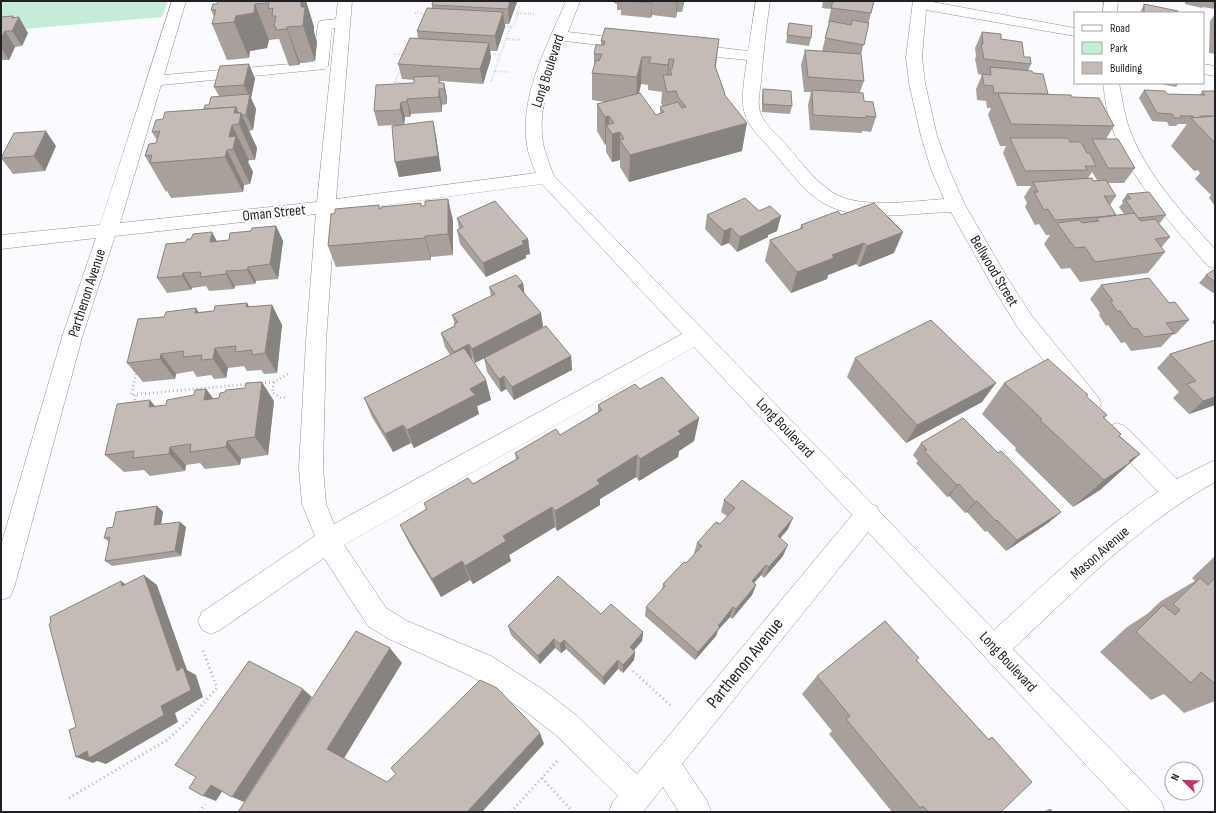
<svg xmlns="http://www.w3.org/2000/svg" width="1216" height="813" font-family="'Sofia Sans Condensed',sans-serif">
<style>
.green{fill:#c4edd5}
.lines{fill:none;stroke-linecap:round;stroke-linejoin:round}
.minor-casing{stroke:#8d9199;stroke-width:1}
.path-far2{stroke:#b1b3b6;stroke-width:2;stroke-dasharray:0.5 2;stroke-linecap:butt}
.path-far1{stroke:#b1b3b6;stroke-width:2.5;stroke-dasharray:1 3;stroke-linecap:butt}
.path{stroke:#b1b3b6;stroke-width:3;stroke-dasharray:1 3.5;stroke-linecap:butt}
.minor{fill:#fff;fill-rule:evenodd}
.wall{fill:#a8a19b;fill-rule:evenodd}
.shaded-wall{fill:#88837e}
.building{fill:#c3bbb4;stroke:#88837e}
.labels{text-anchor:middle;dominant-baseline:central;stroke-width:4;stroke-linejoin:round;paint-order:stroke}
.street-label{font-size:15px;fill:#1f2024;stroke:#fff}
.near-street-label{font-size:18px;fill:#1f2024;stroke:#fff}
</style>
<rect width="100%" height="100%" fill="#f9fbfe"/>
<polygon class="green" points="1,1 168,1 162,17 1,31"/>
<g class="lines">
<g class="minor-casing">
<g id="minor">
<path d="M172,1H186L164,75L313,62L318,24L320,21L336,19L338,1H352L336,199L536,173C531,162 527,150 526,138C522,91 548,44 566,1H580L568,32L635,40L638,43L635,46L630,48L564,41C552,72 537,109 543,143C545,154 550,165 554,176L873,505L877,506L878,510L994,630C1047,582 1098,531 1158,492L1109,440L1106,433L1109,426L1117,423L1125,426L1177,479L1215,460V482C1138,525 1077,589 1013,649L1161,801L1165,812H1130L868,532L682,764L707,801L711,812H679L663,787L643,812H609L613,801L618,796L556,735L522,709L471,676L389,639L368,626L324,558L220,630L211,634L202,630L198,621L202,612L315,536L302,504L299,468L306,341L316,214L115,236L83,334L14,588L10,597L1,600V545L63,334L96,238L1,249V235L100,225ZM332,28H335L317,202L120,223L161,85L325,69L328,66ZM542,184L682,334L334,524L326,504L323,468L326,341L335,212ZM694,347L852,515L637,774L576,715L542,689L491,656L407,621L386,608L344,545Z"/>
<path d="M756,1H770C766,28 763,55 761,82C760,90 758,99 759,107C761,123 777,134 787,146C802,163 818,186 839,196C865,208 916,201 944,199L931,169L921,136L909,83L906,57L913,1H927L1075,28V36L926,10L922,57L925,83L937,136L949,169L965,205L1008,279L1032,316L1098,397L1101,403L1098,409L1090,412L1082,409L1018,328L994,289L951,212C913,213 859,223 825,204C805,193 790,172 776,155C765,142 750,130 745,114C740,101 745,74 747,60L688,54L683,52L680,49L683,46L688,44L748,51Z"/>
<polygon points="1104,1 1118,1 1117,13 1103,13"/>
<polygon points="1203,64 1215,66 1215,76 1203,74"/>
<path d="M1103,83H1119C1122,98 1124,113 1129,128C1146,174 1182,213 1215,249V268L1208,266C1172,225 1131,181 1112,128C1107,114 1105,98 1103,83Z"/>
</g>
</g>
<g class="path-far2">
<polyline points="415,13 427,14"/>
<polyline points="518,13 535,14"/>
<polyline points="503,26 512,27"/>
<polyline points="507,39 523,40"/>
<polyline points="488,53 500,55"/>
<polyline points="394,54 405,55"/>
<polyline points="401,68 395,82 415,83"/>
<polyline points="495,71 510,72"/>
<polyline points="491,81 510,28 514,26 520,5"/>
</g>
<g class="path-far1">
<polyline points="134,370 136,375 131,395 248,384"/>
<polyline points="274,382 272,392 281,398 288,397"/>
<polyline points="261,383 274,382 288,374"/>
<polyline points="134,404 136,395"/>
</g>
<g class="path">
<polyline points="633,671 671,706"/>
<polyline points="542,778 573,812"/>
<polyline points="69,798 167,740 187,722 217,688 202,648"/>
<polyline points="200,812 205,804"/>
<polyline points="511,812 558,760"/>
</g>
<use href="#minor" class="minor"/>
</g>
<g class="wall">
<polygon points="218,1 306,1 314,27 314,32 317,42 315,61 300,63 299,65 289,66 279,39 269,40 267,48 250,51 249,58 227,60 212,24 214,17 211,10 217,4"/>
<polygon points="614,1 684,1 682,12 677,12 676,18 652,15 651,18 621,15 621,10 617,10 617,4 614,3"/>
<polygon points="823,1 874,1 871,13 861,55 864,81 860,92 864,101 876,117 871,132 862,131 862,133 810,130 808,105 811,92 804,92 801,65 805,50 822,51 829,23 828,23 831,9 822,8"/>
<polygon points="1183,1 1215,1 1215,9 1203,7 1202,8 1185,4 1185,1"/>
<polygon points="517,2 509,24 505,24 505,27 497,51 490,51 491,58 483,84 440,81 441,83 444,83 447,98 447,104 442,105 442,112 411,114 410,117 405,117 404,124 436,136 441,171 399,177 396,125 378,126 374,111 414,83 414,80 402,79 398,64 418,39 417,31 432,8 432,5"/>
<polygon points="1144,4 1178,13 1140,13"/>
<polygon points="1215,14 1215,54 1209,53 1210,21"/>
<polygon points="1,17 14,18 28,33 22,46 15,47 9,60 1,60"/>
<polygon points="789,23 811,38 809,46 786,43"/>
<path d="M605,28L716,68L725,94V96L742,151L629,182L620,167V160L612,162L606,152V144L605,145L597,131V104L605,102L592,100V73L594,67V54L601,45V41ZM641,84L648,85V90L662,92L661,103L662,106L660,107V114L656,115L639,93Z"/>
<path d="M982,32L1001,39L1024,57L1031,64L1028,71L1033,73L1048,94L1072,97L1114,126L1106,139L1135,168L1124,183H1108L1116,196L1110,205L1116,215L1124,214L1119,207L1123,203L1122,201L1127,194L1166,215L1160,223H1159L1170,237L1161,248L1165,252L1148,273L1080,282L1070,268L1061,269L1044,244L1050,235H1046L1039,224L1035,225L1025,207L1027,203L1024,197L1031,186H1017L1003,153L1006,146H1000L988,115L991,108H987L986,101L977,100L976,89L982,75L978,74L975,59L976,56L975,48ZM1092,172L1097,180L1093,181L1088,178Z"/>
<polygon points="249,64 255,79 251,98 256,109 253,130 249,131 257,148 255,160 249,160 248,162 253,172 250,184 244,185 243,192 171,198 167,191 166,192 145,156 156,143 157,140 152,132 163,119 204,109 219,96 214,87"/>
<polygon points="1155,83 1179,83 1176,87"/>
<polygon points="763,89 792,106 790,114 762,112 762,96"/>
<polygon points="1144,90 1167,94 1200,95 1202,91 1215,91 1215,206 1209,198 1211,195 1195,179 1200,173 1198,170 1194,171 1171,146 1187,124 1178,124 1176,126 1169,126 1167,122 1152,121 1139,98"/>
<polygon points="56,146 45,171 13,174 1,158"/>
<polygon points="421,203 421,206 453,220 453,255 431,257 431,260 336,267 328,246 335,213 379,205 380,209"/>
<polygon points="707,215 777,231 768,235 768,237 737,252 729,243 721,246 705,229"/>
<polygon points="841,215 894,253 859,267 856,264 828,275 827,279 791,293 765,261 770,240 800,229 801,225"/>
<polygon points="457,218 528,239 530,254 526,255 526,258 486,277 460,244 457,230 459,229"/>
<polygon points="276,226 283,241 278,279 256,281 255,284 235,286 234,289 209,291 206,286 192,288 191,290 167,293 157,278 217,241 229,240 251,231"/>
<polygon points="1215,269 1215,292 1213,293 1199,283 1206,275"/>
<polygon points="523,283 524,293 541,313 543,327 492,354 571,356 572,370 514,400 506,389 501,392 487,372 484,358 475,363 472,358 471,358 486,380 491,400 477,406 479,414 414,448 411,443 393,452 372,417 364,398 450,355 445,347 441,333 454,326 454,324 455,324 452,315 491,296 489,287"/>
<polygon points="1101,285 1169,303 1189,320 1176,334 1172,335 1161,347 1131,351 1125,342 1121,343 1108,325 1106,326 1099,315 1100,313 1090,299"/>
<polygon points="247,303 249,307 272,305 282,325 277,373 264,374 261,370 247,371 244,366 228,368 226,378 214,379 211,375 197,377 193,371 176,374 175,379 143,382 127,363 199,312 214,311"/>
<polygon points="1215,319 1215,326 1212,322"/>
<polygon points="1215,340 1215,405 1189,414 1173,398 1179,392 1157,368 1170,354"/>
<polygon points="855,358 982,402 906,443 847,377"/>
<polygon points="1004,383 1086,397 1107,415 1104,418 1121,434 1120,436 1140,454 1100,490 1073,507 1015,450 1016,448 982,414"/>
<polygon points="206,389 213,398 274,401 268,455 241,459 240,465 205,469 200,463 186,465 185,471 150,476 144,470 124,472 105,455 155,406 166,405 194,395"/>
<polygon points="640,389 699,418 694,441 679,451 678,457 639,481 636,477 600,499 600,505 557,531 555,527 509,555 511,561 473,584 470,580 441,597 410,545 400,525 427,510 424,503 473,484 516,459 515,453 560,435 598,413 598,405"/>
<polygon points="921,443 998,453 1061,512 1048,523 1006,551 987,531 985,532 967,512 965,513 949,496 947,497 916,463 918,461 913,455"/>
<polygon points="724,500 788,529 780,538 783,556 764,578 761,575 754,583 756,585 752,595 732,619 730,617 718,630 716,636 695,660 645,616 646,607 662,590 663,584 686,563 695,554 694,553 697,543 720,524 727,516 721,512"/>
<polygon points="157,506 163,512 161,524 186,527 181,556 112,566 105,561 109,542 104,538 113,527"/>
<polygon points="1215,556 1215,701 1184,713 1164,694 1151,700 1100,652 1127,627 1147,614 1161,601 1195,581 1192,578"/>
<polygon points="601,614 643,632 642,641 634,650 635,652 634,660 623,673 618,669 604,685 566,649 561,653 555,648 540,664 511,635 508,626"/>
<polygon points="916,660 988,739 992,737 1001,812 892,812 829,734 832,731 802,694 817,676"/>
<polygon points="1050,809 1053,812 1041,812"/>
</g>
<g class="shaded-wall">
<polygon points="301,1 306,1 314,27 314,32 317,42 315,61 303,26 301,7"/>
<polygon points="510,1 517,1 517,2 509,24 508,9"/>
<polygon points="652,1 652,15 651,18 652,3"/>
<polygon points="677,1 678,1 677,12 676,18"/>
<polygon points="683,1 684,1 682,12"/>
<polygon points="255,4 269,40 267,48 250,51 249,58 234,22 236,16"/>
<polygon points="503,12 505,27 497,51 495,36"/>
<polygon points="13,16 17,21 19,17 28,33 22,46 12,31 12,18"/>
<polygon points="287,27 300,63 299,65 287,29"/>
<polygon points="5,31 15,47 9,60 1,48 1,39"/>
<polygon points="719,39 716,66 712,94 715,66"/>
<polygon points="489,43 491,58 483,84 480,69"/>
<polygon points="642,57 641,84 636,105 637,77"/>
<polygon points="669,59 668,87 666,92 668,65"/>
<polygon points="249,64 255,79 251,98 256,109 253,130 246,115 249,96 244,85"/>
<polygon points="444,83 447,98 447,104 444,89"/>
<polygon points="439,89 442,105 442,112 439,97"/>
<polygon points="407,99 411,114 410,117 407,102"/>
<polygon points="401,102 405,117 404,125 400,110"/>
<polygon points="236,107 241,113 257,148 255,160 234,113"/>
<polygon points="609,116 609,129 606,125 606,144 605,145 605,117"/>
<polygon points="433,121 436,136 441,171 399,177 395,162"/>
<polygon points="747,123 742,151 629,182 630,155"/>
<polygon points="232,125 249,160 248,162 253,172 250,184 233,149 229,137"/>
<polygon points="46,131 56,146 45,171 34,156"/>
<polygon points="620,132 620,160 612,162 612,134"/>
<polygon points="227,150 244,185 243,192 225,157"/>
<polygon points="448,199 453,220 453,255 448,234"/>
<polygon points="781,216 777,231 768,235 768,237 737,252 740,237"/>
<polygon points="276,226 283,241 278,279 270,264"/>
<polygon points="731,228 729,243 721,246 724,231"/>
<polygon points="212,232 220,247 210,242"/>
<polygon points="903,232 894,253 859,267 867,246"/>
<polygon points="425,236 431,257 431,260 425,238"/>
<polygon points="528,239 530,254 526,255 526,258 486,277 483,263 522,241"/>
<polygon points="864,243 856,264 828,275 827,279 791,293 797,272 832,255"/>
<polygon points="248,267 256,281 255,284 247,270"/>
<polygon points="226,271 235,286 234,289 226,274"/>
<polygon points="183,273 192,288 191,290 182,276"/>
<polygon points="523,283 525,297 518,286"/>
<polygon points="247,303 258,323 246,307"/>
<polygon points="272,305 282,325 277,373 265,353"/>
<polygon points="196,308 209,329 195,313"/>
<polygon points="541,313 543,327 475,363 472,349"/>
<polygon points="469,344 472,358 458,365 454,352"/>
<polygon points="215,348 228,368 226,378 213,359"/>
<polygon points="161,354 176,374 175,379 160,359"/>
<polygon points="571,356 572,370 514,400 512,387"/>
<polygon points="504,376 506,389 501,392 499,379"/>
<polygon points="486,380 491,400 477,406 479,414 414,448 407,430 470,389"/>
<polygon points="262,382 274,401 268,455 255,437"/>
<polygon points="996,383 982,402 906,443 917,425"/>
<polygon points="206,389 220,408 204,400"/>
<polygon points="1215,397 1215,405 1189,414 1203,401"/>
<polygon points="150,400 166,419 149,407"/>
<polygon points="699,418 694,441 679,451 678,457 639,481 640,459 678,431"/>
<polygon points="403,425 411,443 393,452 385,434"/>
<polygon points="227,441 241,459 240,465 226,447"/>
<polygon points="170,447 186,465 185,471 169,454"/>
<polygon points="1140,454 1100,490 1073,507 1104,480 1129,461"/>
<polygon points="637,455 636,477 600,499 600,505 557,531 555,511 597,480"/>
<polygon points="959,484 949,496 947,497 957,485"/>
<polygon points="977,501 967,512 965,513 975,502"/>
<polygon points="157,506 163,512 160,531 154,525"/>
<polygon points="552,507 555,527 509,555 511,561 473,584 465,566 503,536"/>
<polygon points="1061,512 1048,523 1006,551 1017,540"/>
<polygon points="793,518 788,529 773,547 778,536"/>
<polygon points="180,522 186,527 181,556 175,551"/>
<polygon points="788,545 783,556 764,578 769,567"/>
<polygon points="462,561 470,580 441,597 432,579"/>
<polygon points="766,565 761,575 747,591 752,581"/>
<polygon points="144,575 157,585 187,670 196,675 203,697 175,713 178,722 106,764 97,761 93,763 76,757 161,706 177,671"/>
<polygon points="121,581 135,591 122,586"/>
<polygon points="756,585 752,595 732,619 736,609"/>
<polygon points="733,607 730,617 718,630 716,636 695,660 698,652 718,626"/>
<polygon points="643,632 642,641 629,656 630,647"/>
<polygon points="554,639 555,648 540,664 538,656"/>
<polygon points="564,640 566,649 561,653 560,644"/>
<polygon points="390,648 402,663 343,760 327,749"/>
<polygon points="635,652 634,660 623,673 623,665"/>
<polygon points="618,660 618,669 604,685 603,677"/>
<polygon points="303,689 312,697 244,802 232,797"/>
<polygon points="540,733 544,744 482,812 467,812"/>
<polygon points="211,785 223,790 216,801 203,796"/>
</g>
<g class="building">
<polygon points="218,1 301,1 301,7 305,7 303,26 287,27 287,29 276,30 276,27 274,27 276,16 272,16 273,8 268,9 269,3 255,4 254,13 236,16 234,22 212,24 216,10 211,10 213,4 217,4"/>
<polygon points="433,1 510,1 508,9 432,5"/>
<polygon points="629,1 652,1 652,3"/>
<polygon points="661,1 677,1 677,2"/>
<polygon points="833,1 874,1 871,13 831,8"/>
<polygon points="1144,4 1178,11 1178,13 1144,13"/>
<polygon points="427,8 503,12 495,36 417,31"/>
<polygon points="13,16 12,18 19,17 12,31 5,31 1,39 1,17"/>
<polygon points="852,20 869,23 864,45 825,38 830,21 851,25"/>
<polygon points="789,23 812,26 811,38 787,35"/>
<polygon points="605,28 719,39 715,66 725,94 724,94 747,123 630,155 620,140 624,139 620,132 612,134 606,125 614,123 609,116 605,117 597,104 640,93 656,115 664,112 660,107 678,102 682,108 686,107 678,97 676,91 667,92 663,75 672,75 670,69 672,69 674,59 669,59 668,65 649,63 651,57 642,57 637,77 592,73 596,60 599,61 602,54 594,54 596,45 604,45 605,41 601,41"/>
<polygon points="982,32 1001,34 1001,39 1022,42 1024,57 1030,57 1031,64 984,59 981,44 983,44"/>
<polygon points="410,38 489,43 480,69 398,64"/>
<polygon points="805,50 861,54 864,81 808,77"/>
<polygon points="249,64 244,85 214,87 220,66"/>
<polygon points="990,67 1032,71 1033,73 1043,74 1048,94 994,93 993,86 984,85 982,74 991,75"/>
<polygon points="439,76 439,83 444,83 444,89 439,89 439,97 407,99 407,102 401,102 400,110 374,111 376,85 414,83 414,77"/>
<polygon points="763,89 791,91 792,106 763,104"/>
<polygon points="812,90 863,93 864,101 873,102 876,117 866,116 866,118 813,115"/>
<polygon points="1144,90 1165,91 1167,94 1205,95 1202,91 1215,91 1215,116 1201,116 1201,117 1194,118 1193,116 1180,116 1182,118 1174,118 1172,114 1157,113"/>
<polygon points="998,93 1071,95 1072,97 1099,98 1114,126 1011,124"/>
<polygon points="250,94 246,115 243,115 241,113 238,113 236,107 204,109 205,105 209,105 211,97"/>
<polygon points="236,107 234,113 241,113 239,124 232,125 229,137 236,136 233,149 227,150 225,157 150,163 152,155 145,156 149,144 156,143 160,131 152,132 156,120 163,119 165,112"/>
<polygon points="1215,116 1215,143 1191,118"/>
<polygon points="433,121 438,156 395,162 392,126"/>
<polygon points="46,131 34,156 1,158 14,133"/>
<polygon points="1010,138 1068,138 1070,142 1081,142 1087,153 1090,153 1096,166 1085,166 1087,170 1025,171"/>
<polygon points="1092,139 1118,139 1135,168 1108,168"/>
<polygon points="1092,178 1093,181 1106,180 1116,196 1104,196 1116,215 1098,217 1055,220 1048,209 1044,210 1034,192 1038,192 1033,182"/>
<polygon points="1149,192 1166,215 1138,218 1125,199 1131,199 1127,194"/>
<polygon points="745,198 759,211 770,206 781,216 770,221 771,222 740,237 731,228 724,231 707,215"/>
<polygon points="448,199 448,234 425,236 425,238 328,246 331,214 335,213 335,209 379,205 379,209 381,209 381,207 421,203 421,206 425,206 425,201"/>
<polygon points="495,201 528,239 522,241 524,244 483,263 457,230 463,227 457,218"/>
<polygon points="874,203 903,232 867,246 864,243 832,255 834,258 797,272 770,240 803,228 801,225 838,211 841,215"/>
<polygon points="1134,213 1141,221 1155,219 1170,237 1155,239 1165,252 1095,262 1085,247 1075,248 1057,223 1079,220 1082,223 1099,221 1096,218"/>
<polygon points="276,226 270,264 248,267 247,270 226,271 226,274 200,277 201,272 183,273 182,276 157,278 166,244 186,242 187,239 191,239 193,234 212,232 210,242 229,240 230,233 251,231 252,228"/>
<polygon points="1215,269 1215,282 1206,275"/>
<polygon points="516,275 523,283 518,286 541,313 472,349 469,344 454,352 441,333 455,326 454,324 458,322 452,315 495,294 489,287"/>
<polygon points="1149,278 1169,303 1175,302 1189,320 1166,323 1174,333 1144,337 1137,328 1133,329 1120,311 1117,311 1110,301 1113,301 1101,285"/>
<polygon points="247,303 246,307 272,305 265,353 252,355 252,350 235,352 236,346 215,348 213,359 201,360 202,355 183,357 184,351 161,354 160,359 127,363 138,319 164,317 166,312 196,308 195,313 214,311 215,306"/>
<polygon points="931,320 996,383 917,425 855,358"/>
<polygon points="546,326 571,356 512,387 504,376 499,379 484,358"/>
<polygon points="1215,340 1215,397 1203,401 1187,384 1196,381 1170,354"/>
<polygon points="464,348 486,380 470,389 475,395 407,430 403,425 385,434 364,398"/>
<polygon points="1048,359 1088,395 1086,396 1107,415 1103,417 1121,434 1119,436 1140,454 1129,461 1131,462 1104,480 1040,420 1042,419 1004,383"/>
<polygon points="662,377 699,418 678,431 681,434 640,459 637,455 597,480 600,484 555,511 552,507 503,536 506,541 465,566 462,561 432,579 400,525 427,509 424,503 468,478 473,484 519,458 515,453 556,429 560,435 602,410 598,405 635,384 640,389"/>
<polygon points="262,382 255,437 227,441 226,447 190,452 191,444 170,447 169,454 133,458 134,451 105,455 117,404 150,400 149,407 166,405 167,400 194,395 195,390 206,389 204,400 219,398 220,393 225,392 226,390 245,388 246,383"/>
<polygon points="963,418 998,453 1001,451 1061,512 1017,540 997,520 996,521 977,501 975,502 959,484 957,485 924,451 927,450 921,443"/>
<polygon points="742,480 793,518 778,536 788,545 769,567 766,565 752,581 756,585 736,609 733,607 718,626 720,627 698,652 646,607 665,586 663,584 684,562 686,563 702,546 697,543 716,522 720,524 735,508 724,500"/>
<polygon points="157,506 154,525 180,522 175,551 105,561 110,537 104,538 107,528 113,527 116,512"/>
<polygon points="144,575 177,671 183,667 191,690 161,706 164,715 89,758 87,751 76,757 69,730 76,727 49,624 51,622 50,617 121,581 122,586"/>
<polygon points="558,576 601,614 611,604 643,632 630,647 635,652 623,665 618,660 603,677 564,640 560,644 554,639 538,656 508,626"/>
<polygon points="1200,578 1208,585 1215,578 1215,684 1201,672 1191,683 1136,632 1163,605 1175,615 1180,610 1173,604"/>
<polygon points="885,621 919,658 916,660 989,740 992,737 1032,782 1001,812 929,812 923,806 920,808 846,719 850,716 817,676"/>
<polygon points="356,631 390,648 327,749 387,782 396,774 391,768 480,680 497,688 540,733 467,812 238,812"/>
<polygon points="249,661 303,689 232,797 211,785 203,796 189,788 196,777 175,765"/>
<polygon points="1050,809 1053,812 1048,812"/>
</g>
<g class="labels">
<g class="street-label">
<text transform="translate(548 71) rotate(-72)">Long Boulevard</text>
<text transform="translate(274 213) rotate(-6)">Oman Street</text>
<text transform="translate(994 271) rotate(59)">Bellwood Street</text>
<text transform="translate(87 293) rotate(-72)">Parthenon Avenue</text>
<text transform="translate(785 428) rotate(46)">Long Boulevard</text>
<text transform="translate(1100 553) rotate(-41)">Mason Avenue</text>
<text transform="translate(1008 662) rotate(47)">Long Boulevard</text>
</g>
<g class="near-street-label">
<text transform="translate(745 663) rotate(-51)">Parthenon Avenue</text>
</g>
</g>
<rect width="1216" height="813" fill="none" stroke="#1f2024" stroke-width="4"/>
<rect x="1074" y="12" width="130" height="72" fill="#ffffff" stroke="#a5a6a7"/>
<rect x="1082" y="25" width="20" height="6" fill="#ffffff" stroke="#a5a6a7"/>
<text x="1110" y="32" font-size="12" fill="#1f2024">Road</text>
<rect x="1082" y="42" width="20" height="12" fill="#c4edd5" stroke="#a5a6a7"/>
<text x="1110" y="52" font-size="12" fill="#1f2024">Park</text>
<rect x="1082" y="62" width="20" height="12" fill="#c3bbb4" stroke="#a5a6a7"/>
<text x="1110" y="72" font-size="12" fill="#1f2024">Building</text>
<g transform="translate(1184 781) rotate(293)"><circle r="19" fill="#ffffff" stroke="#a5a6a7"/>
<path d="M0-3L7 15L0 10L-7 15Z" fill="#c33664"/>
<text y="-6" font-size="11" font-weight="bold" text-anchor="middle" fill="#1f2024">N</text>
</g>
</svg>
